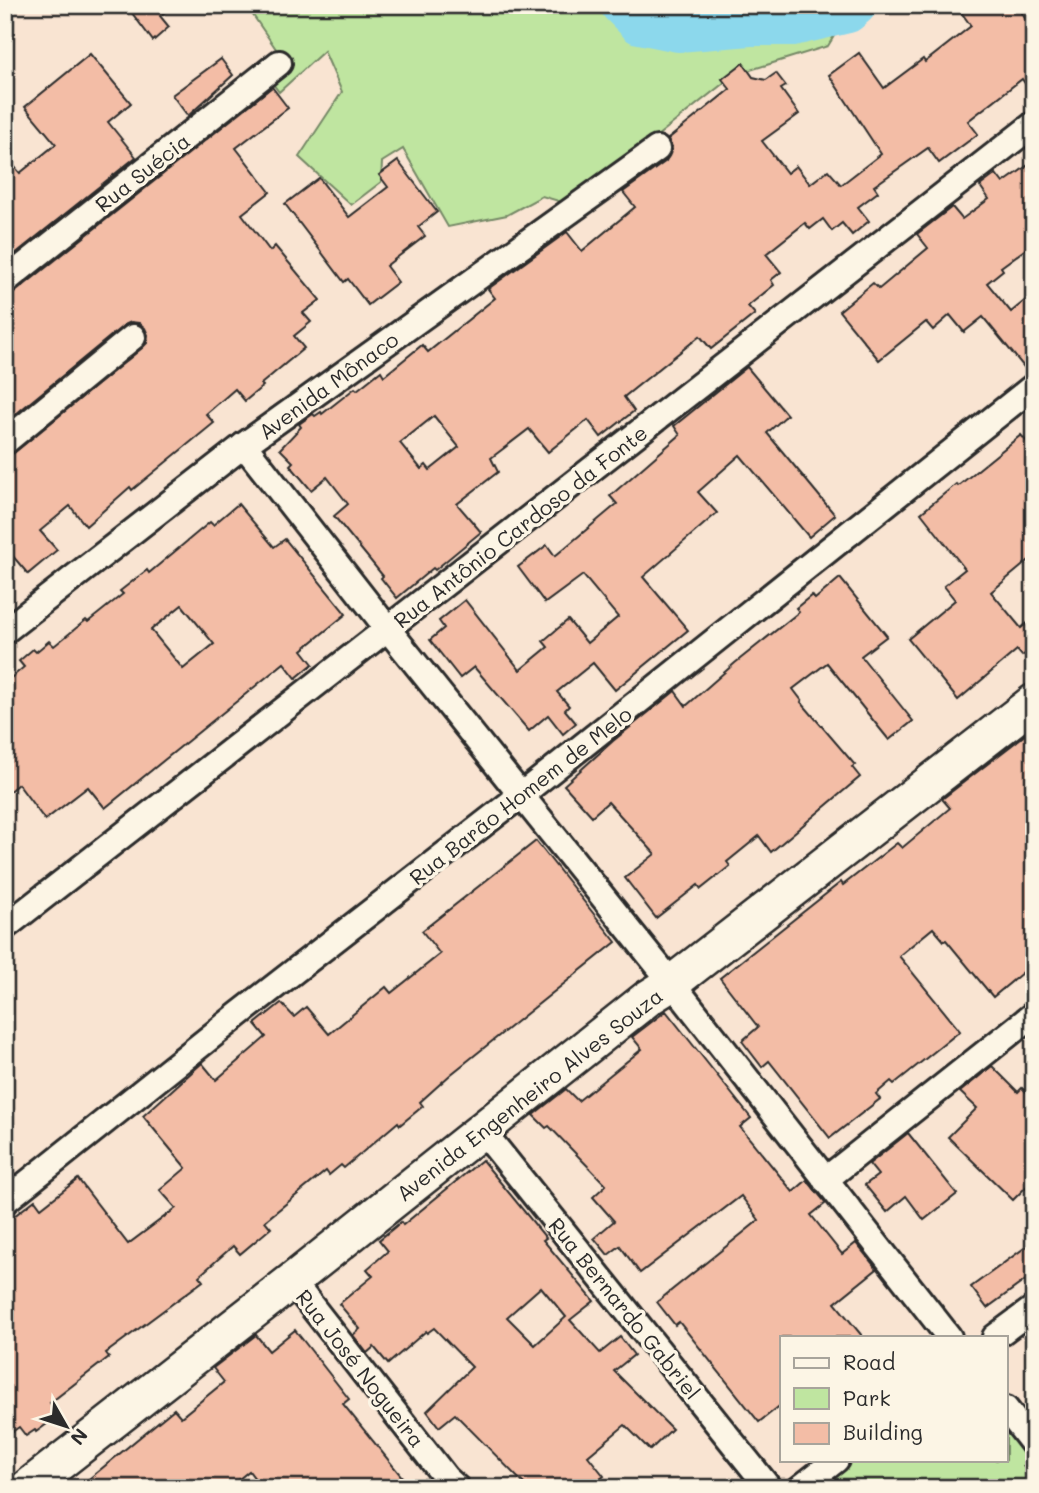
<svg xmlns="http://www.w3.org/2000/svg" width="1039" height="1493" font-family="Mali,sans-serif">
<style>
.green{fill:#bfe5a0;stroke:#758866;stroke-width:2}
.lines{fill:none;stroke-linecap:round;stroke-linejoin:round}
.river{stroke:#8cd8ec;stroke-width:40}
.building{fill:#f3bda6;stroke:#2b2b2b;stroke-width:2;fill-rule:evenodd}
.street-casing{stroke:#2b2b2b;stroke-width:30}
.secondary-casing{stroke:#2b2b2b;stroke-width:40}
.path{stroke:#2b2b2b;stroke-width:4.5;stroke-dasharray:2 5;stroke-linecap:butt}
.street{stroke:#fcf5e5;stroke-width:24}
.secondary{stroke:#fcf5e5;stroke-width:35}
.labels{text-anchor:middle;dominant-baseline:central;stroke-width:7;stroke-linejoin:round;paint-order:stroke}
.street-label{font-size:21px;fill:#2b2b2b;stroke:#fcf5e5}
</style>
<rect width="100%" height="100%" fill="#f9e4d2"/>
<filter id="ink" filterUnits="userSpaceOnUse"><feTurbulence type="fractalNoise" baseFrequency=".0143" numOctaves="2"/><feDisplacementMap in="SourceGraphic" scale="14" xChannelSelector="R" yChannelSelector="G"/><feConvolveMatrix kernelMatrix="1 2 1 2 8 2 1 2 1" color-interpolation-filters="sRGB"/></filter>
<g filter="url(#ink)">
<g class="green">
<polygon points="246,5 857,5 848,13 828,46 734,75 657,136 631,161 565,203 542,196 507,215 448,227 403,149 382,162 381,182 351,205 299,157 342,92 324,51 279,92 270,80 287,65"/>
<polygon points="1006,1424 1034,1461 1034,1488 816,1488 854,1460 1006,1460"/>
</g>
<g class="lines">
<polyline class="river" points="620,5 639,24 678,32 750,26 793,26 848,13 857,5"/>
</g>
<g class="building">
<polygon points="126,5 174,5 160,16 169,27 153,41"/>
<path d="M956,5H1016L1034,31V97L1022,79L968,121L978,134L939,163L928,148L874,186L878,192L858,207L869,221L852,235L842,223L832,231L823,219L810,229L805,223L766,254L781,272L771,280L774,285L748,306L755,314L711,349L700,336L624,397L634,411L601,437L588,420L548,452L529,429L491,458L498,472L457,504L481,532L435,570L433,568L397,598L381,578L383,576L334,516L348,504L327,477L311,490L290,465L293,462L280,449L301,427L299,424L313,414L315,416L321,412L322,414L355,388L357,390L381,371L384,376L422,345L428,352L495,298L488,289L567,232L582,251L635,207L623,192L666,161L672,148L668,139L730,89L722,79L743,63L753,77L766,80L776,73L786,86L781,89L799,114L762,141L787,173L796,166L810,184L828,170L841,185L881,154L829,75L859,53L884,88L923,59L925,62L971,26ZM434,416L459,447L430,470L426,465L421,469L400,443Z"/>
<polygon points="90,54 131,103 108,122 136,157 5,262 5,156 20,173 56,144 25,107"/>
<polygon points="221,59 233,75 188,116 172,95"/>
<polygon points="272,87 288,108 236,148 270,192 242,214 270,251 275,246 320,300 303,313 311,322 294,336 304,348 261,384 263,386 245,401 235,389 206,414 214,423 132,490 130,487 86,526 70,506 40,531 57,550 28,574 5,547 5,457 14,453 142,348 147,343 148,335 145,328 139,323 131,322 124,325 5,423 5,296 14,293"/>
<polygon points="398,161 437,212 418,227 425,236 386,266 398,282 368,305 348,279 344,282 285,204 319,178 349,217 388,187 379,175"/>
<polygon points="1034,161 1034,243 1001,267 1003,270 987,283 1011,312 1034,293 1034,359 1024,367 983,317 964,332 950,315 933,330 926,322 879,360 839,311 873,283 879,289 928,248 917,234 952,207 962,219 989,199 980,186 996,174 1003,183"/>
<polygon points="747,367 787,415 767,433 835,515 809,537 740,455 698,492 717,513 643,577 688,630 615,690 593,663 557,692 569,706 565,710 576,723 563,734 548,715 529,731 474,667 460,678 430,640 444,628 439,621 465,600 520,670 548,647 543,641 568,620 587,643 618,617 583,575 545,603 518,567 547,545 555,556 617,504 610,496 680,435 674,426"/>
<polygon points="1021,435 1034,450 1034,556 991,592 1021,628 1034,618 1034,647 1022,656 1017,650 958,700 908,639 955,600 944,586 965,569 921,513 956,484 958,486"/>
<path d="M238,504L274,547L285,539L346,614L302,650L313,664L296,678L284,663L105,808L88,787L45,820L18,784L5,795V683L24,667L19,661L33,649L36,652L49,641L54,646L86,620L88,622L123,594L120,591L147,570L149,573L210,522L213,525ZM182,605L214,644L183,669L151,630Z"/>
<polygon points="840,578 887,636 861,656 913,721 889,740 827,663 793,689 802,701 801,702 855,765 852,767 860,777 771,852 759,836 727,862 730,866 701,889 698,885 656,918 625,878 655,854 608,802 592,816 564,785 613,741 675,691 686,706 735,663 799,612 796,608 812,595 815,599"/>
<polygon points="1034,728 1034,963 993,997 946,940 944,941 933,928 899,956 960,1031 894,1084 891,1081 876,1094 880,1099 830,1138 769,1061 762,1067 742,1041 758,1027 720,978 841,882 843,885 897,843 902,848 950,808 942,799"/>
<polygon points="536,841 616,942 450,1075 420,1102 423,1106 400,1125 398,1122 344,1168 341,1165 329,1175 326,1171 265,1221 271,1228 240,1254 233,1246 199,1276 203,1281 106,1353 109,1357 50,1403 59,1415 36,1432 35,1430 26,1436 19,1427 5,1437 5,1223 35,1200 41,1208 78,1179 128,1244 176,1208 160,1190 186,1168 143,1116 202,1063 216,1080 266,1037 255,1024 281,1003 294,1017 306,1007 329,1034 386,987 391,993 440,954 422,931"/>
<polygon points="666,1011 751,1118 740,1127 793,1192 807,1180 826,1203 811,1215 842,1254 856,1243 877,1269 835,1303 863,1337 782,1337 782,1404 759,1422 679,1322 675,1325 657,1302 759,1220 741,1196 640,1273 620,1246 608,1255 594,1238 614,1221 593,1197 606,1185 549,1126 546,1128 533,1115 566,1089 578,1101 642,1049 632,1037"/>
<polygon points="992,1066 1018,1092 1022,1088 1034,1099 1034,1156 1027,1164 1034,1171 1034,1179 1013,1200 948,1137 977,1108 960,1092"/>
<polygon points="908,1133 957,1194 924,1220 906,1196 887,1212 865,1185 878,1175 869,1164"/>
<path d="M482,1160L546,1238L543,1240L594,1301L570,1320L600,1353L620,1337L634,1355L614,1371L672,1429L650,1450L625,1425L588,1456L604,1476L589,1488H528L455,1414L439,1427L427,1411L472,1367L434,1328L427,1333L426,1331L388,1364L374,1347L367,1353L353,1335L360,1329L339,1304L373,1276L367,1269L388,1251L379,1240L401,1222L403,1225ZM541,1287L566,1317L535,1345L507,1317Z"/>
<polygon points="1034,1241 1034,1274 987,1308 971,1287"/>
<polygon points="295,1330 349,1399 343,1404 411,1488 262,1488 249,1471 228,1488 78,1488 174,1409 181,1417 224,1382 213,1368 256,1335 269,1351"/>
</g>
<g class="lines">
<g class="street-casing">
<g id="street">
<polyline points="5,281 279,63"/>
<polyline points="5,442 133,337"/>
<polyline points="244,445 387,628 672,983 949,1337"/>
<polyline points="5,631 244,445 657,149"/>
<polyline points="5,927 1034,124"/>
<polyline points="481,1129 769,1488"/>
<polyline points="825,1180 1034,1014"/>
<polyline points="5,1201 238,1015 521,795 1034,386"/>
<polyline points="292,1281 446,1478 457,1488"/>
<polyline points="995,1337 1034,1308"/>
<polyline points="1006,1409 1034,1445"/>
<polyline points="800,1488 836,1460"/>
</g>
</g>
<g class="secondary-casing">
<polyline id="secondary" points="27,1488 292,1281 648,998 672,983 1034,702"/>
</g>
<polyline class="path" points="1024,1465 1034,1479"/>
<use href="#street" class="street"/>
<use href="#secondary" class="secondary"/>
</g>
</g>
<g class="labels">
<g class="street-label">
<text transform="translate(142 172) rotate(-38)">Rua Suécia</text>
<text transform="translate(328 385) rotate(-36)">Avenida Mônaco</text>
<text transform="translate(520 526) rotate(-38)">Rua Antônio Cardoso da Fonte</text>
<text transform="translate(520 795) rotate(-38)">Rua Barão Homem de Melo</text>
<text transform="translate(529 1094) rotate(-38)">Avenida Engenheiro Alves Souza</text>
<text transform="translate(625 1308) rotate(51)">Rua Bernardo Gabriel</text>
<text transform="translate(361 1368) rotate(52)">Rua José Nogueira</text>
</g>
</g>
<rect width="1039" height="1493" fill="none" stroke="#fcf5e5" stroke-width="28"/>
<rect x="14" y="14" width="1011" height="1465" fill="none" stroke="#2b2b2b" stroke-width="2.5" filter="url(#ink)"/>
<rect x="780" y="1336" width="228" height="126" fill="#fcf5e5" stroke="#a8a49b" stroke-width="2"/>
<rect x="794" y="1358" width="35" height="10" fill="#fcf5e5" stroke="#a8a49b" stroke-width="2"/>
<text x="843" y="1370" font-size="21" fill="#2b2b2b">Road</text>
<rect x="794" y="1388" width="35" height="21" fill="#bfe5a0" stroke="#a8a49b" stroke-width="2"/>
<text x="843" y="1406" font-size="21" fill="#2b2b2b">Park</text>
<rect x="794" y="1423" width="35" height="21" fill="#f3bda6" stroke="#a8a49b" stroke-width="2"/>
<text x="843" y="1440" font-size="21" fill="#2b2b2b">Building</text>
<g transform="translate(66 1426) rotate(129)" stroke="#fcf5e5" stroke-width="5" paint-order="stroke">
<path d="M0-5L12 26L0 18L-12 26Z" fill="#2b2b2b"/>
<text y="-10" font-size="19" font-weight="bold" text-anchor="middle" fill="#2b2b2b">N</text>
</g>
</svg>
